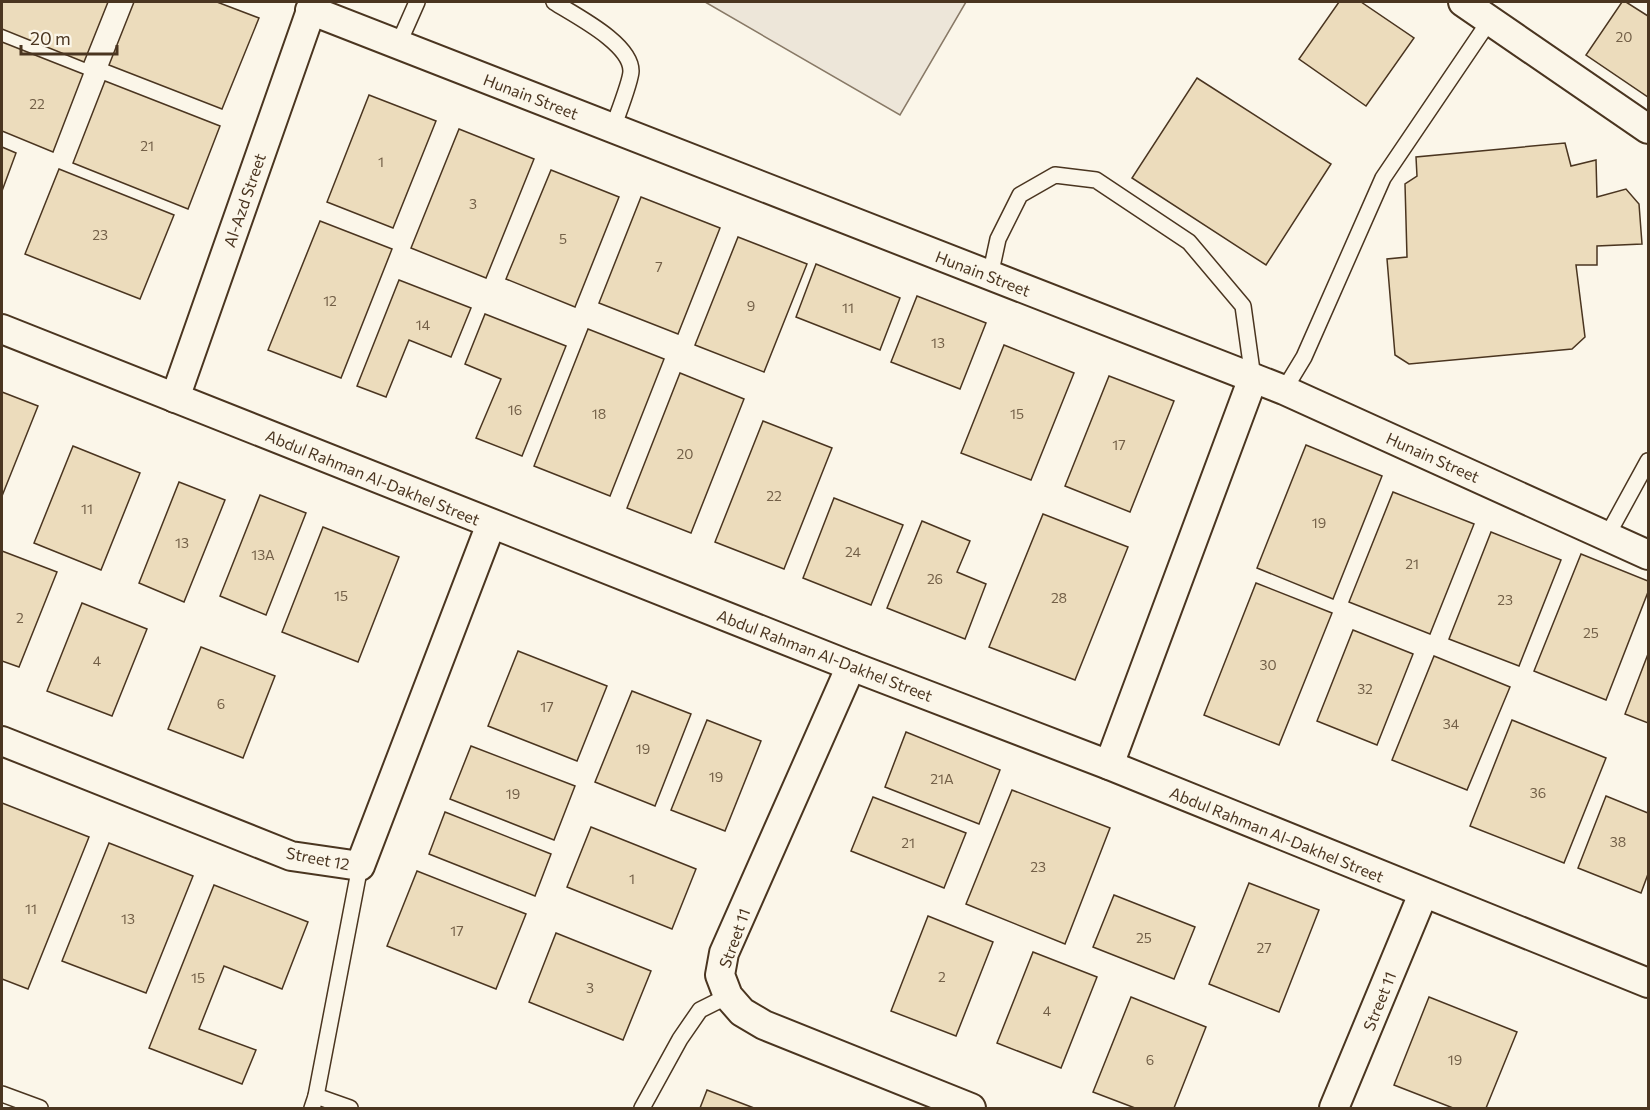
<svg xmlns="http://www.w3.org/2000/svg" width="1650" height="1110" font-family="Commissioner,sans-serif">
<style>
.green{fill:#ede6d9;stroke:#887966;stroke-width:1.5}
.building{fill:#ecdcbc;stroke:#4a3520;stroke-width:1.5}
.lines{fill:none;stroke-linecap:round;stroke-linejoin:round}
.service-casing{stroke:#4a3520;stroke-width:18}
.minor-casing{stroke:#4a3520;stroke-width:32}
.service{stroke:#fbf6e9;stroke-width:15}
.minor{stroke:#fbf6e9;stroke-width:28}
.labels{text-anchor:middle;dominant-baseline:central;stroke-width:4.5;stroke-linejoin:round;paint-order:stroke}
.number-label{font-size:14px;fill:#725f47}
.street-label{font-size:16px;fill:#4a3520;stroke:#fbf6e9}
</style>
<rect width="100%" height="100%" fill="#fbf6e9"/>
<polygon class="green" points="705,2 966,2 900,115"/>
<g class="building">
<polygon points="2,2 108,2 84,62 2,29"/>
<polygon points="134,2 217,2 259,18 222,109 109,65"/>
<polygon points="1339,2 1361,2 1414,38 1366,106 1299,59"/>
<polygon points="1622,2 1626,2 1648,16 1648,97 1586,55"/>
<polygon points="2,42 83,74 53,152 2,131"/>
<polygon points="1197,78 1331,164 1266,265 1132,178"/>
<polygon points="105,81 220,126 188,209 73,163"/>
<polygon points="369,95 436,121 393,228 327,202"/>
<polygon points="459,129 534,159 486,278 411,248"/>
<polygon points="1565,143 1571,166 1596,160 1597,197 1626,189 1639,204 1642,244 1597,246 1597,265 1576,265 1585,337 1572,349 1409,364 1395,355 1387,259 1407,257 1405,184 1417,176 1416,157"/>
<polygon points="2,147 16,153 2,191"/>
<polygon points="59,169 174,215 140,299 25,254"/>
<polygon points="551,170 619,197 575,307 506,279"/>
<polygon points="641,197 720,228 678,334 599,303"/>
<polygon points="320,221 392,249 341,378 268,350"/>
<polygon points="738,237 807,264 764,372 695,345"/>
<polygon points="816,264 900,298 880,350 796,317"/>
<polygon points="399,280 471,308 451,357 409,340 386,397 357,386"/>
<polygon points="917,296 986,323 960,389 891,362"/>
<polygon points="485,314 566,346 522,456 476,438 501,379 465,364"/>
<polygon points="588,329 664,359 610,496 534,466"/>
<polygon points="1004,345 1074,373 1031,480 961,453"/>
<polygon points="680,373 744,399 691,533 627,508"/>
<polygon points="1109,376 1174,401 1130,512 1065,486"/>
<polygon points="2,392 38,406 2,496"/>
<polygon points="763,421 832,448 784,569 715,542"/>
<polygon points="1306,445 1382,476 1333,599 1257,568"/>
<polygon points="73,446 140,473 101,570 34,543"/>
<polygon points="179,482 225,500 184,602 139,583"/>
<polygon points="1393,492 1474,524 1430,634 1349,602"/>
<polygon points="260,495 306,513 266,615 220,596"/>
<polygon points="834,498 903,525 871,605 803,578"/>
<polygon points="1043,514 1128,547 1075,680 989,647"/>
<polygon points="922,521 970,541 957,572 986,584 965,639 887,608"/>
<polygon points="323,527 399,557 358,662 282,632"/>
<polygon points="1491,532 1561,560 1519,666 1449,639"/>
<polygon points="2,551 57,572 19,667 2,661"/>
<polygon points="1581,554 1648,581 1648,592 1606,700 1534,671"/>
<polygon points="1256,583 1332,613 1279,745 1204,715"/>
<polygon points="82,603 147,629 112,716 47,691"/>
<polygon points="1353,630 1413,654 1377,745 1317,721"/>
<polygon points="201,647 275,676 243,758 168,729"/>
<polygon points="518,651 607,686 577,761 488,726"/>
<polygon points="1648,654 1648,723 1625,714"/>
<polygon points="1434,656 1510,687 1467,790 1392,760"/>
<polygon points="632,691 691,714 655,806 595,782"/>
<polygon points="707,720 761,741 725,831 671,810"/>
<polygon points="1512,720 1606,758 1564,863 1470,826"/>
<polygon points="906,732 1000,770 979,824 885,787"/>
<polygon points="471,746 575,786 554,840 450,799"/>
<polygon points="1012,790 1110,828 1065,944 966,904"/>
<polygon points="1606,796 1648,813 1648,874 1641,893 1578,868"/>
<polygon points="873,797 966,833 944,888 851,851"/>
<polygon points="2,803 89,837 28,989 2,979"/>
<polygon points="445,812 551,854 535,896 429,854"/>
<polygon points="591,827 696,869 672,929 567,887"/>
<polygon points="109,843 193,876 146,993 62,961"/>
<polygon points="417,871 526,914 496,989 387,946"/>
<polygon points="1249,883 1319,910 1279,1012 1209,984"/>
<polygon points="214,885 308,922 282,989 224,966 199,1029 256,1050 242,1084 149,1048"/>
<polygon points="1114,895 1195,927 1174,979 1093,947"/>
<polygon points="928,916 993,942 956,1036 891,1011"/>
<polygon points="556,933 651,971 623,1040 529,1002"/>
<polygon points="1033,952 1097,977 1061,1068 997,1043"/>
<polygon points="1131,997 1206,1027 1174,1108 1135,1108 1093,1092"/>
<polygon points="1429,997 1517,1032 1486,1108 1453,1108 1394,1085"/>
<polygon points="707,1090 754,1108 700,1108"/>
</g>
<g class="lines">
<g class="service-casing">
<g id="service">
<path d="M554,2C574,15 631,43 631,71C631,81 617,116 613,128"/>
<polyline points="398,45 417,2"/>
<polyline points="990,276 998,239 1020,195 1055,175 1096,180 1189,242 1243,306 1253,378"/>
<polyline points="1284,390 1304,357 1383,178 1490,20"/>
<polyline points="1607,536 1648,461"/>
<polyline points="2,1094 40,1108"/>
<polyline points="316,1096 350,1108"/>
<polyline points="312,1108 316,1096 360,866"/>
<polyline points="642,1108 680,1039 700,1010 728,996"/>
</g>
</g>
<g class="minor-casing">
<g id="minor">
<polyline points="1463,2 1648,129"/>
<polyline points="310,10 1284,390 1648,555"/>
<polyline points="2,329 851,666 1109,765 1648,983"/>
<polyline points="175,398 314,2"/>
<polyline points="851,666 724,953 720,975 728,996 742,1012 764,1025 971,1108"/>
<polyline points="2,741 291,856 360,866 491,524"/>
<polyline points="1109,765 1253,378"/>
<polyline points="1334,1108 1423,894"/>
</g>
</g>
<use href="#service" class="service"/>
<use href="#minor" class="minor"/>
</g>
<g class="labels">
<g class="number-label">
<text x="1624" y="36">20</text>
<text x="37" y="103">22</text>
<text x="147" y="145">21</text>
<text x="381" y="161">1</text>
<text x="473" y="203">3</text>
<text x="100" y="234">23</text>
<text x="563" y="238">5</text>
<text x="659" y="266">7</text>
<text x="330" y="300">12</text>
<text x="751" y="305">9</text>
<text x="848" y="307">11</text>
<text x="423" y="324">14</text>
<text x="938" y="342">13</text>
<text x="515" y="409">16</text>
<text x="599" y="413">18</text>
<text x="1017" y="413">15</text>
<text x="1119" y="444">17</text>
<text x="685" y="453">20</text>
<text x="774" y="495">22</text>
<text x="87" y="508">11</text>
<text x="1319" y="522">19</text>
<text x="182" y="542">13</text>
<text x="853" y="551">24</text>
<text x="263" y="554">13A</text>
<text x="1412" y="563">21</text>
<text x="935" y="578">26</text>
<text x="341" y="595">15</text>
<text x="1059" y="597">28</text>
<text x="1505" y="599">23</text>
<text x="20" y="617">2</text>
<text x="1591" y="632">25</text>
<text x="97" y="660">4</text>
<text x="1268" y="664">30</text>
<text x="1365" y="688">32</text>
<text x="221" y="703">6</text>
<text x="547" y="706">17</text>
<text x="1451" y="723">34</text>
<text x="643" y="748">19</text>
<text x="716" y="776">19</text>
<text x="942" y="778">21A</text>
<text x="1538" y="792">36</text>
<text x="513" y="793">19</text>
<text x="1618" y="841">38</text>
<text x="908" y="842">21</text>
<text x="1038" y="866">23</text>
<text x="632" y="878">1</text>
<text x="31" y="908">11</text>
<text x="128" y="918">13</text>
<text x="457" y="930">17</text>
<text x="1144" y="937">25</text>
<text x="1264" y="947">27</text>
<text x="942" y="976">2</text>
<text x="198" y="977">15</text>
<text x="590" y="987">3</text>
<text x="1047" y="1010">4</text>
<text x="1150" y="1059">6</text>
<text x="1455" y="1059">19</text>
</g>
<g class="street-label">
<text transform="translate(531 96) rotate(21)">Hunain Street</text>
<text transform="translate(244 200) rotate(-71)">Al-Azd Street</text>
<text transform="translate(983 273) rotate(21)">Hunain Street</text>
<text transform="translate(1433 457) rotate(24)">Hunain Street</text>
<text transform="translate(373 477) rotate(22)">Abdul Rahman Al-Dakhel Street</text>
<text transform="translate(825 655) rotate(21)">Abdul Rahman Al-Dakhel Street</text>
<text transform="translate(1277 834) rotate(22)">Abdul Rahman Al-Dakhel Street</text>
<text transform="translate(318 858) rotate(11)">Street 12</text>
<text transform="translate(734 938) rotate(-70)">Street 11</text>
<text transform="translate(1379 1001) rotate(-68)">Street 11</text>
</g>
</g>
<rect width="1650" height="1110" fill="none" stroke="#4a3520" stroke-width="6"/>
<path d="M21 45v9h96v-9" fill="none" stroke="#4a3520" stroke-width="3"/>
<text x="30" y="45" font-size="18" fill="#4a3520" stroke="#fbf6e9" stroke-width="4.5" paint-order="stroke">20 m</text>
</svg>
